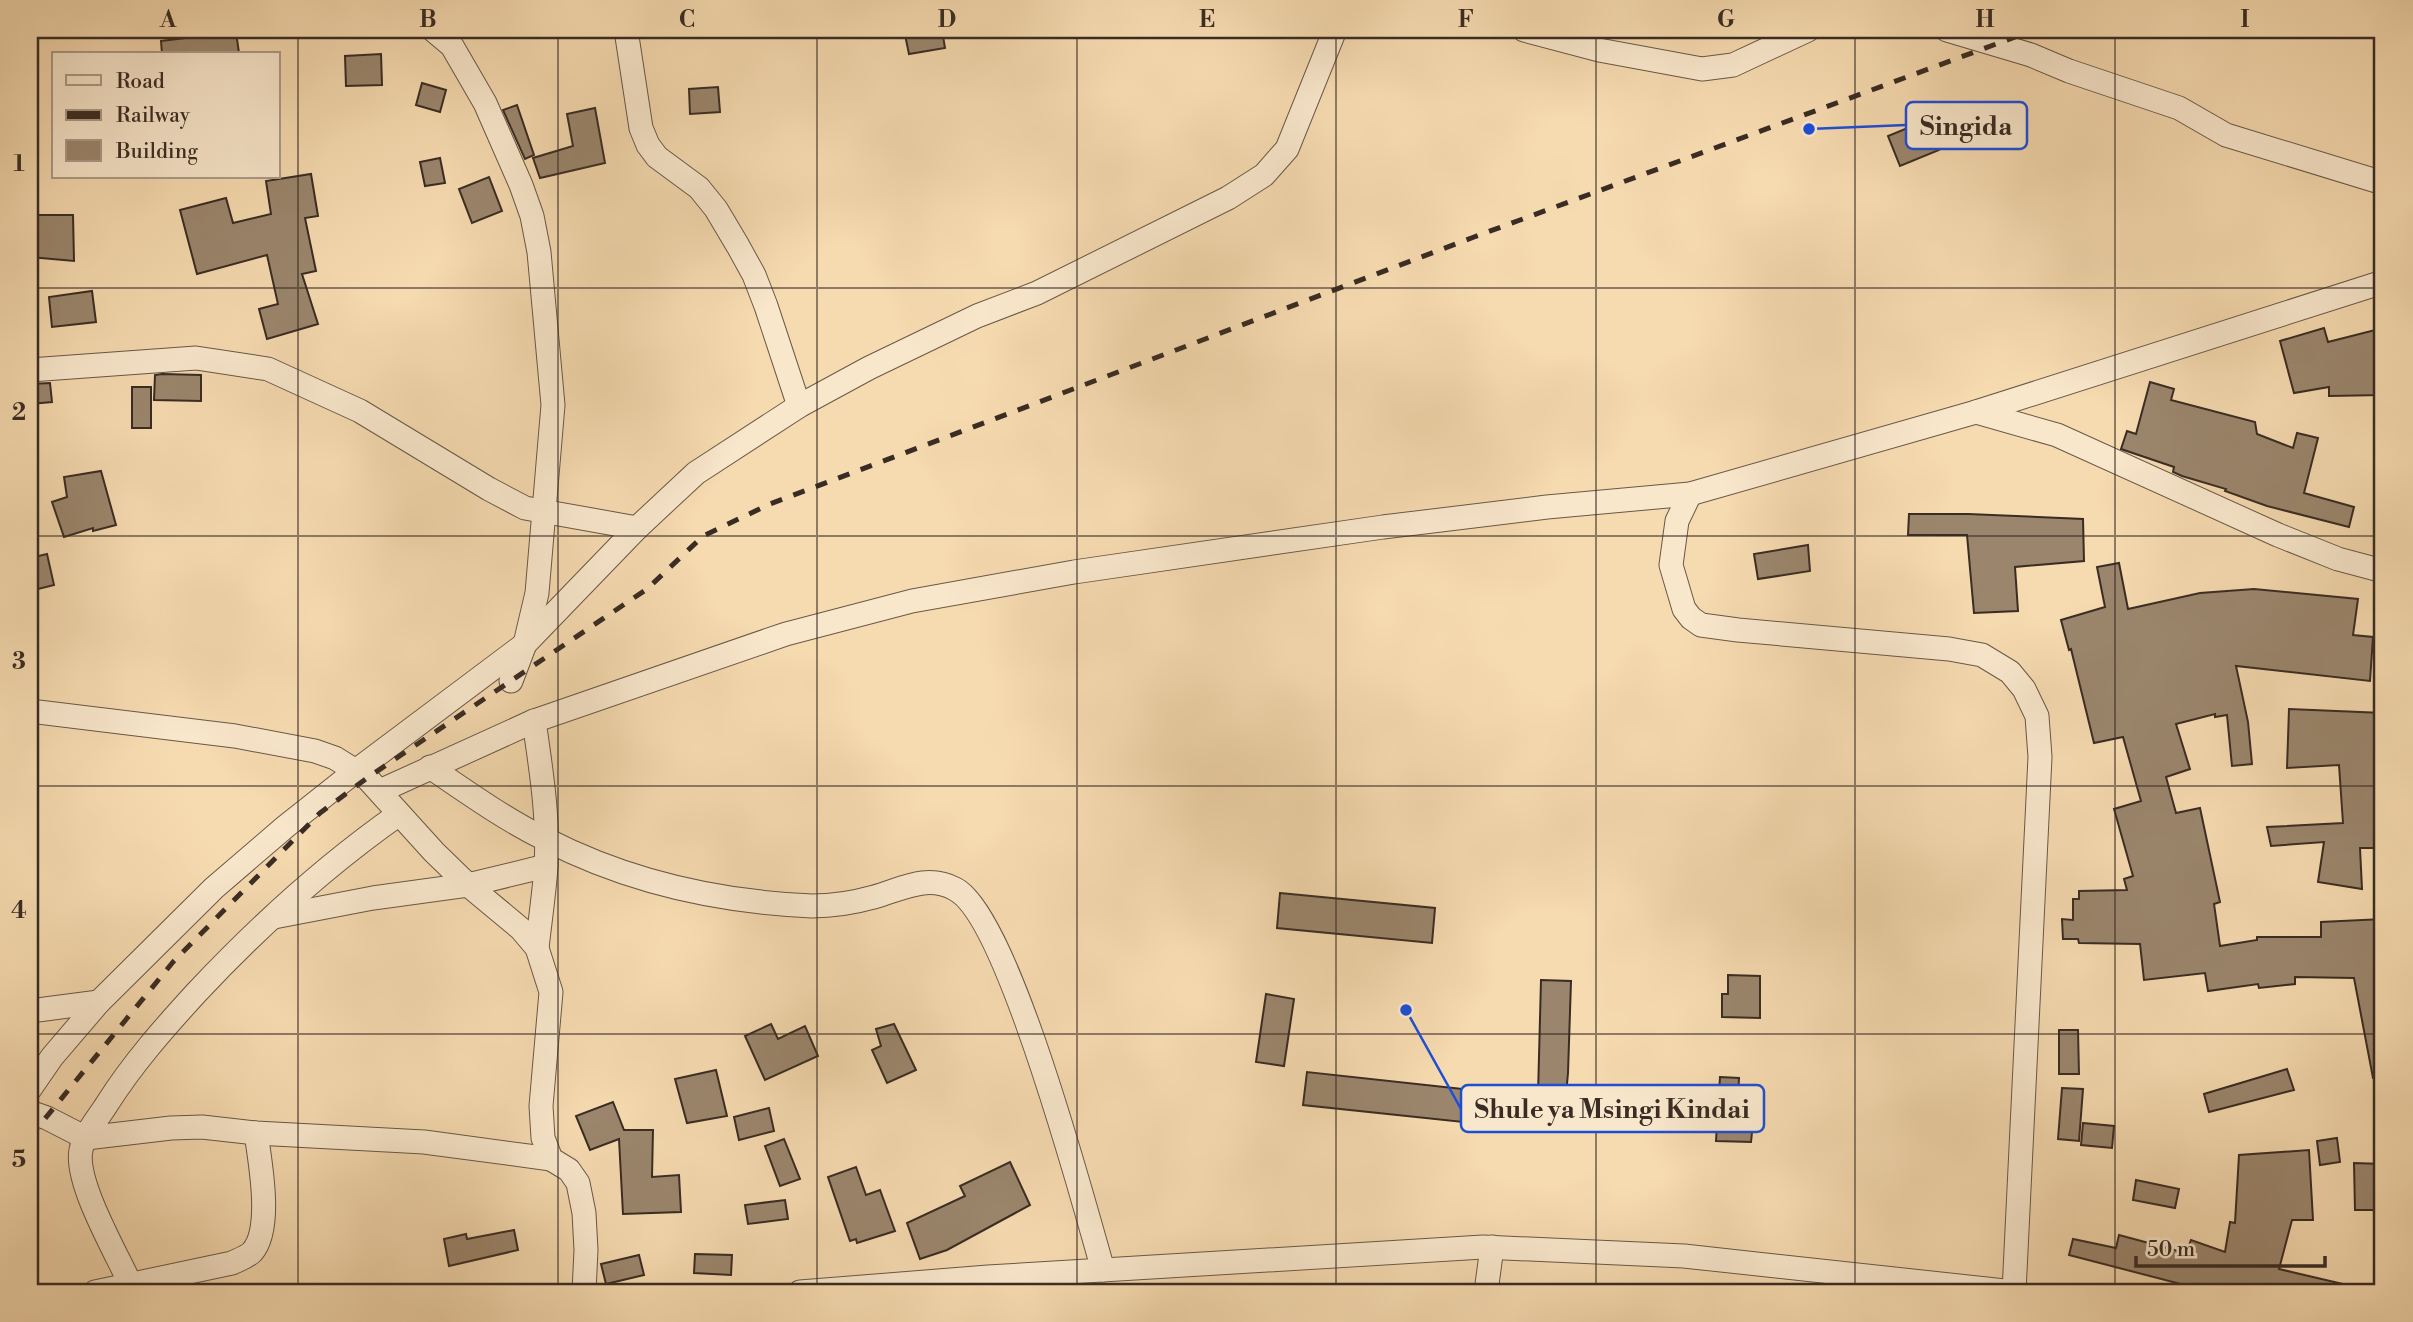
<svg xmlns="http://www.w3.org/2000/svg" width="2413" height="1322" font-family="'Libre Bodoni',serif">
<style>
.building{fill:#9b866d;stroke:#392c24;stroke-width:2}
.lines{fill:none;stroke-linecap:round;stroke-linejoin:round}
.street-casing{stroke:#685847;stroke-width:25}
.street{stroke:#f9e7cc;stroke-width:23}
.rail{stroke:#392c24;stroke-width:5;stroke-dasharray:12 12;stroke-linecap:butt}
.grid{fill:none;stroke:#392c24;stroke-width:2;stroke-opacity:0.55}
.leader{fill:none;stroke:#1d4ed8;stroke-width:2.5}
.callout-dot{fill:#1d4ed8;stroke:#f9e7cc;stroke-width:2.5}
.callout{fill:#f9e7cc;stroke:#1d4ed8;stroke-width:2.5}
.callout-label{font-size:26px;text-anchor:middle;font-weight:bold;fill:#392c24}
.neatline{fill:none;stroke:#392c24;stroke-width:2.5}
.grid-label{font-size:23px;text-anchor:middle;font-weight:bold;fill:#392c24}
</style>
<rect width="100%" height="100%" fill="#f6dab0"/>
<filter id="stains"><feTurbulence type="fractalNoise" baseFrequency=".00286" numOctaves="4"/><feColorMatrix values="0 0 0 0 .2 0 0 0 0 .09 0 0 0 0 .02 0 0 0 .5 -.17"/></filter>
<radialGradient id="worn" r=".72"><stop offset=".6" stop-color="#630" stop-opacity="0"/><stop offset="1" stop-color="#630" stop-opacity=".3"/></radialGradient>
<g class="building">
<polygon points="904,30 942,30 945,48 909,54"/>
<polygon points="236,32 239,53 162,54 161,41"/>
<polygon points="381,54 382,85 346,86 345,56"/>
<polygon points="422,83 446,90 440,112 416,105"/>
<polygon points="718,87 720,112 690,114 689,89"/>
<polygon points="517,105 534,155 525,159 503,110"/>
<polygon points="595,108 605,163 540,178 533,158 573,146 567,114"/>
<polygon points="1927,120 1939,150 1900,166 1888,136"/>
<polygon points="440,158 445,183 425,186 420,162"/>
<polygon points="311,174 318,216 305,218 316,271 302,274 318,324 267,339 259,309 278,304 267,255 197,274 180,210 226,198 233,223 271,214 266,181"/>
<polygon points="489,177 502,211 472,223 459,189"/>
<polygon points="30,215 73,215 74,261 30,257"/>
<polygon points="92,291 96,322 52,327 49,297"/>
<polygon points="2324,328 2328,342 2383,328 2383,395 2329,396 2329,387 2294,393 2280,341"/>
<polygon points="162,374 201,375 201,401 154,400 155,375"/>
<polygon points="2150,382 2174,389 2171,400 2255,422 2257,434 2293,448 2297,433 2318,438 2304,493 2354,507 2349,527 2267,506 2225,491 2226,489 2182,476 2173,472 2174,467 2121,449 2127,431 2136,434"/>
<polygon points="50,383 52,402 30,404 30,384"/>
<rect x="132" y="387" width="19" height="41"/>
<polygon points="101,471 116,525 93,531 93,528 64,537 52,502 67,497 64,477"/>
<polygon points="1909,514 1968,514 2083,519 2084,561 2015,567 2018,611 1974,613 1967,535 1908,535"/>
<polygon points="1808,545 1810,571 1758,579 1754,554"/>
<polygon points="47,554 54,585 30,591 30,558"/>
<polygon points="2119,563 2128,609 2200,593 2254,589 2358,599 2353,635 2373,637 2370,681 2236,666 2248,722 2252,764 2232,766 2227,715 2215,717 2215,714 2176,724 2190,769 2166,777 2176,813 2200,808 2220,902 2214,904 2220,946 2257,940 2257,937 2321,937 2321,922 2383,919 2383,1077 2373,1078 2354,978 2295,977 2295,984 2259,988 2258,984 2208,991 2205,973 2144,980 2140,944 2079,943 2078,939 2063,939 2062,919 2073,920 2073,899 2079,899 2079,891 2127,890 2124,879 2133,876 2114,809 2141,801 2123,737 2094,743 2071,649 2069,650 2061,620 2105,607 2097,567"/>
<polygon points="2289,709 2383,713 2383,775 2377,775 2379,805 2375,805 2376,848 2360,848 2362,889 2318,882 2324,842 2271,846 2267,827 2343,823 2339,765 2287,768"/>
<polygon points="1280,893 1435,908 1432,943 1277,928"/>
<polygon points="1728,975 1760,976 1760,1018 1722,1017 1722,994 1728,994"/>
<polygon points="1541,980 1571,981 1568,1073 1563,1127 1464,1119 1463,1122 1303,1105 1307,1072 1490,1092 1538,1095"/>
<polygon points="1266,994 1294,999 1284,1066 1256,1062"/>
<polygon points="771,1024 778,1039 805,1026 818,1056 765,1080 745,1036"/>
<polygon points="894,1024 916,1070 887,1083 872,1050 881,1046 876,1029"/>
<polygon points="2059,1030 2078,1030 2079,1074 2059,1074"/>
<polygon points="2287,1069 2294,1090 2209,1112 2204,1094"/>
<polygon points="716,1070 727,1116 687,1123 675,1079"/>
<polygon points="1720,1077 1739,1078 1737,1122 1753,1123 1751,1142 1716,1141"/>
<polygon points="2062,1088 2083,1089 2079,1141 2058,1139"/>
<polygon points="613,1102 624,1130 653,1130 652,1177 679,1175 681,1212 623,1214 619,1139 590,1150 576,1116"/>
<polygon points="769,1108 774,1131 739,1140 734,1117"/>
<polygon points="2083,1123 2114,1126 2112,1148 2081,1145"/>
<polygon points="2337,1138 2340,1162 2320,1165 2317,1141"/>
<polygon points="784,1139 800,1179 780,1186 765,1146"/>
<polygon points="2309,1150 2313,1220 2292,1220 2279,1269 2343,1284 2342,1292 2239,1292 2197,1284 2196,1288 2069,1255 2073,1239 2116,1248 2119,1235 2186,1253 2191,1240 2225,1252 2230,1222 2235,1223 2239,1155"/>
<polygon points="1010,1162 1030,1205 947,1250 920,1259 907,1223 965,1196 960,1186"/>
<polygon points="2354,1163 2383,1164 2383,1210 2355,1210"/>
<polygon points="856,1167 866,1195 880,1190 895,1231 857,1243 856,1239 850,1241 828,1177"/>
<polygon points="2136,1180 2179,1189 2175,1208 2133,1200"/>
<polygon points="785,1200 788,1219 748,1224 745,1205"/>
<polygon points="514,1230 518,1250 449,1266 444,1239 466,1234 467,1239"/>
<polygon points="695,1254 732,1255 731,1275 694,1273"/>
<polygon points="639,1255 644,1275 606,1284 601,1264"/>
</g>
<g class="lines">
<g class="street-casing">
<g id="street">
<polyline points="433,30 452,46 485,103 521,185 532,216 539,252 553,405 537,593 525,644 511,681"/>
<polyline points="626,30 641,128 648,145 657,157 699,188 716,209 738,246 754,275 766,306 799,406"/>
<polyline points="1524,30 1599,50 1702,69 1733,65 1808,30"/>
<polyline points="1947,30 2031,55 2069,71 2179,108 2226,135 2383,183"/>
<polyline points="30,370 196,358 268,369 360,411 489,489 525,508 637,528"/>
<polyline points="1976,412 2057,435 2278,535 2338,559 2383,571"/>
<polyline points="1690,494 1677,521 1671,565 1684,609 1691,618 1701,625 1738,630 1949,649 1982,655 2010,672 2024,689 2037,716 2040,757 2014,1292"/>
<polyline points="30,711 235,736 315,751 335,758 367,778 434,852 468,885 521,929 537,948 551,992 541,1106 543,1138 551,1159 569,1170 578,1183 584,1213 586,1250 584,1292"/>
<path d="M534,721C541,769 549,819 546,867C544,894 540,921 537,948"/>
<path d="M430,767C468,793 506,820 547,840C629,882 720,902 812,906C831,906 856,902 874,897C902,889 927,874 955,889C1008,916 1084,1204 1103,1270"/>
<polyline points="380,791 534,721 786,634 912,601 1074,572 1383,527 1547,507 1690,494 1976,412 2383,282"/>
<polyline points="274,917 373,898 468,885 546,866"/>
<polyline points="30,1011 99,1002"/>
<polyline points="30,1089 52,1057 99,1002 214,888 285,827 357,770 525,644 637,528 696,473 799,406 869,368 977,316 1037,293 1228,198 1264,175 1287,149 1335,30"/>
<polyline points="30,1112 47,1118 86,1138 171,1128 202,1127 256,1133 424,1142 551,1159"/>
<path d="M95,1292L232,1263C238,1260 247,1257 252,1252C273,1229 260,1162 256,1133"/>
<path d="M134,1292C120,1259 74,1183 81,1150C84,1134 99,1117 107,1104C133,1063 164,1028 197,992C259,926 325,866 399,814"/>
<polyline points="800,1292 988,1277 1483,1247 1684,1256 2014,1292"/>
<polyline points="1486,1292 1492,1247"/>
</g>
</g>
<use href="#street" class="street"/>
<polyline class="rail" points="30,1137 173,962 320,813 367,778 647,589 703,536 770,504 1474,237 2034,30"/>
</g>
<path class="grid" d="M298,30V1292M558,30V1292M817,30V1292M1077,30V1292M1336,30V1292M1596,30V1292M1855,30V1292M2115,30V1292M30,288H2383M30,536H2383M30,786H2383M30,1034H2383"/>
<path class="leader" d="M1809 129L1906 125M1406 1010L1461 1109"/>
<g class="callout-dot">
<circle cx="1809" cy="129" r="7"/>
<circle cx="1406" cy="1010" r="7"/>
</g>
<g class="callout">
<rect x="1906" y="102" width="121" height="47" rx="7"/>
<rect x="1461" y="1085" width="303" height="47" rx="7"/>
</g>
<g class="callout-label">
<text x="1966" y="135">Singida</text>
<text x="1612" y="1118">Shule ya Msingi Kindai</text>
</g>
<rect width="2413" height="1322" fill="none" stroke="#f6dab0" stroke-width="77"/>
<rect x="52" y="52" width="228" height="126" fill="#f9e7cc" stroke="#ac9c89" stroke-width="2"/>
<rect x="66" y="75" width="35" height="10" fill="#f9e7cc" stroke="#ac9c89" stroke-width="2"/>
<text x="116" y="88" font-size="21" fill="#392c24">Road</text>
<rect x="66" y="110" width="35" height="10" fill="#392c24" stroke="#ac9c89" stroke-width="2"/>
<text x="116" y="122" font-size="21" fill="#392c24">Railway</text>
<rect x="66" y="140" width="35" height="21" fill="#9b866d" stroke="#ac9c89" stroke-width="2"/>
<text x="116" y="158" font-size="21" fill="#392c24">Building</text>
<path d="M2136 1256v10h189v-10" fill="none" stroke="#392c24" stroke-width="3.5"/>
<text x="2147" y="1256" font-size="21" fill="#392c24" stroke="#f9e7cc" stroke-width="5" paint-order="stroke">50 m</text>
<rect x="38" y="38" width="2336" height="1246" class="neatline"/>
<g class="grid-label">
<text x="168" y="27">A</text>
<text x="428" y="27">B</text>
<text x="687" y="27">C</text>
<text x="947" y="27">D</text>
<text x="1207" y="27">E</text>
<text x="1466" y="27">F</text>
<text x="1726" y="27">G</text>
<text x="1985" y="27">H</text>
<text x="2245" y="27">I</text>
<text x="19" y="171">1</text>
<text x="19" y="420">2</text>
<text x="19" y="669">3</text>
<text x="19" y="918">4</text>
<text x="19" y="1167">5</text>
</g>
<rect width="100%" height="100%" filter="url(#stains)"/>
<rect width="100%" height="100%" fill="url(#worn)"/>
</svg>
